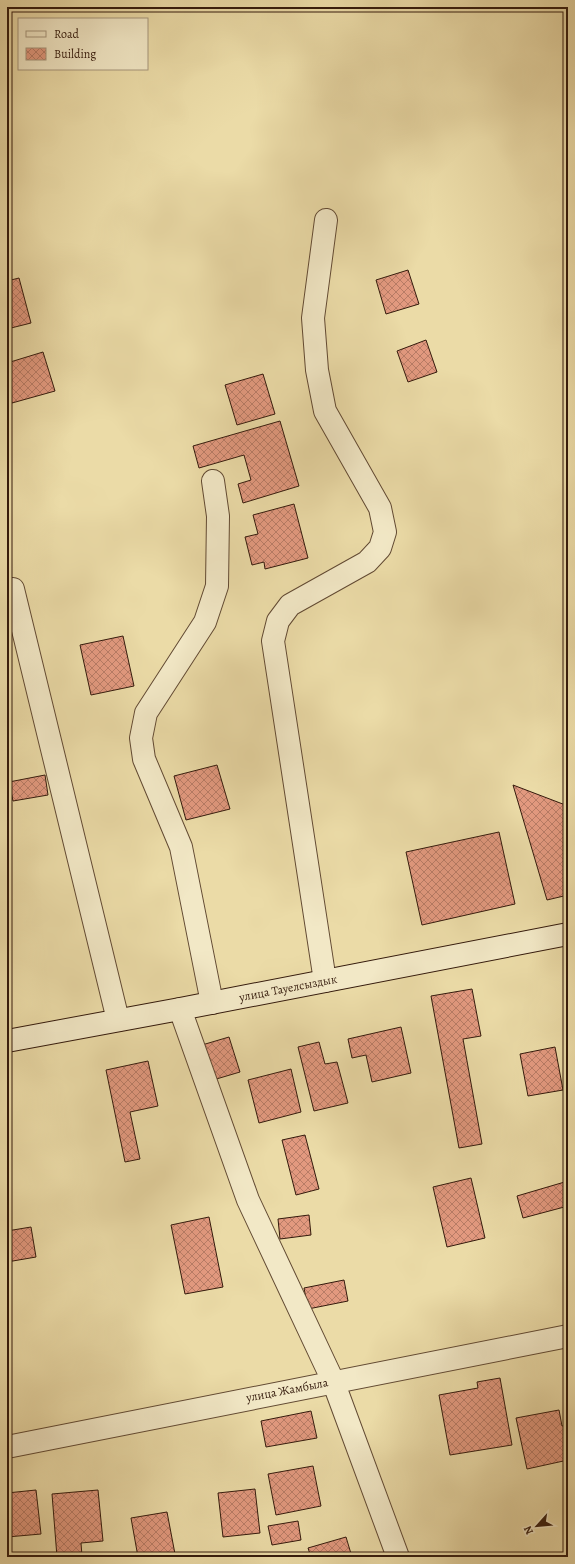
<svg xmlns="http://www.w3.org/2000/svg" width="575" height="1564" font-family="Alegreya,serif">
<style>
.building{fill:url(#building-cross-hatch);stroke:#341a0c}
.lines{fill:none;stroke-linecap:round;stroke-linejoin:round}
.street-casing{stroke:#624a33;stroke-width:24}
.secondary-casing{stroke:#341a0c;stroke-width:24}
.street{stroke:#f2e8c6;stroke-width:22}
.secondary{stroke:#f2e8c6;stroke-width:22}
.labels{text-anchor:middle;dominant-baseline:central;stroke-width:3;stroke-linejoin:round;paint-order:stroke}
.street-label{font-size:12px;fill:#341a0c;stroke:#f2e8c6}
</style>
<defs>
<pattern id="building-cross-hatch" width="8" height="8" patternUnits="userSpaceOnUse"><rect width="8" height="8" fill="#e2997f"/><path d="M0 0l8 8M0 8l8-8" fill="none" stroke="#b87c66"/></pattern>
</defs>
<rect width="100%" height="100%" fill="#ebdba7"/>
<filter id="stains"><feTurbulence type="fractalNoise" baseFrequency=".005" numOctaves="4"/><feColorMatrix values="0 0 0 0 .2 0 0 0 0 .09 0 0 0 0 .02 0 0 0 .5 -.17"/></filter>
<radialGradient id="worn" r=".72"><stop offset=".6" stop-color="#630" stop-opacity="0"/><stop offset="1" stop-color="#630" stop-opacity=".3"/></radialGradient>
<g class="building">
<polygon points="408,270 419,304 386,314 376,280"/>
<polygon points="19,278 31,323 7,329 7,281"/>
<polygon points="426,340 437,372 408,382 397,351"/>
<polygon points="43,352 55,391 12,403 7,385 7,363"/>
<polygon points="263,374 275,414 237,425 225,385"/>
<polygon points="280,421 299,486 243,503 238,484 251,480 244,455 199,468 193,446"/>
<polygon points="294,504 308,558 265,569 264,562 252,565 245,537 258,534 253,515"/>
<polygon points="123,636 134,686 91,695 80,645"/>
<polygon points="217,765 230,809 186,820 174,776"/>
<polygon points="45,775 48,795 13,801 9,782"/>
<polygon points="513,785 568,806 568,895 547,900"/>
<polygon points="499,832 515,904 422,925 406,852"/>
<polygon points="472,989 481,1036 463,1039 482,1144 459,1148 431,996"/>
<polygon points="401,1027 411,1073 372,1082 366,1055 352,1058 348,1039"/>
<polygon points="229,1037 240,1072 213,1080 202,1045"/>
<polygon points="319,1042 325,1064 337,1062 348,1103 314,1111 298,1047"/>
<polygon points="555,1047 563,1090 528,1096 520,1054"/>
<polygon points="148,1061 158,1106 130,1112 140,1159 125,1162 106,1070"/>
<polygon points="291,1069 301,1112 259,1123 248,1080"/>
<polygon points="305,1135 319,1189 296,1195 282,1140"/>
<polygon points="471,1178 485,1238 447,1247 433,1187"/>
<polygon points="568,1181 568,1206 523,1218 517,1196"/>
<polygon points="309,1215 311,1235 280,1239 278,1219"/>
<polygon points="209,1217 223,1287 185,1294 171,1225"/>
<polygon points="31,1227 36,1257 7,1262 7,1231"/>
<polygon points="344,1280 348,1301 308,1309 304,1288"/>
<polygon points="500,1378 512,1445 450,1455 439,1395 478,1388 477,1382"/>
<polygon points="559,1410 562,1426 568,1424 568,1460 527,1469 516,1418"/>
<polygon points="311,1411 317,1438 266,1447 261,1421"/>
<polygon points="313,1466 321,1506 276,1515 268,1474"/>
<polygon points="255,1489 260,1533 223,1537 218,1493"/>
<polygon points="36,1490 41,1534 7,1537 7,1493"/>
<polygon points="98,1490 103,1541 81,1543 82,1556 57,1557 52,1494"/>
<polygon points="167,1512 175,1554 161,1557 138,1557 131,1518"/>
<polygon points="298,1521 301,1540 272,1545 268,1526"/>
<polygon points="346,1537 352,1557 311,1557 308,1548"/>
</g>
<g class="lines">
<g class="street-casing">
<g id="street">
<polyline points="13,589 118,1020"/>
<polyline points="325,981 273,641 278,621 290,605 367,562 380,548 385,532 380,508 325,411 317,370 313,318 326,220"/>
<polyline points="212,1003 181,847 144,759 141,738 146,713 205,622 217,586 218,516 213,481"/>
<polyline points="180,1009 248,1200 333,1381 398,1557"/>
<polyline points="7,1447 568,1336"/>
</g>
</g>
<g class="secondary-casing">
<polyline id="secondary" points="7,1041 180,1009 568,934"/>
</g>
<use href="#street" class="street"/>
<use href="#secondary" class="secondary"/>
</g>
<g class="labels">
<g class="street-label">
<text transform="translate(288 988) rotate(-11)">улица Тауелсыздык</text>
<text transform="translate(287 1390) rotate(-11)">улица Жамбыла</text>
</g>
</g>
<rect width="575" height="1564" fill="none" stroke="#ebdba7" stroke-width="24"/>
<rect x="8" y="8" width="559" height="1548" fill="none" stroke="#341a0c" stroke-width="2"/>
<rect x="12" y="12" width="551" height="1540" fill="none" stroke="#341a0c"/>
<rect x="18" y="18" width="130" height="52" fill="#f2e8c6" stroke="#a6967c"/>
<rect x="26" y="31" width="20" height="6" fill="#f2e8c6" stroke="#a6967c"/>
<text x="54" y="38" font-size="12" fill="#341a0c">Road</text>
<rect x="26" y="48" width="20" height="12" fill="url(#building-cross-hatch)" stroke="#a6967c"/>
<text x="54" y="58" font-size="12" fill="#341a0c">Building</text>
<g transform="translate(537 1526) rotate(243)" stroke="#f2e8c6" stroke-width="3" paint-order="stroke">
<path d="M0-3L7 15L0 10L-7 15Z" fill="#341a0c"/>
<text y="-6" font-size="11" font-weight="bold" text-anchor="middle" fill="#341a0c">N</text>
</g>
<rect width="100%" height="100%" filter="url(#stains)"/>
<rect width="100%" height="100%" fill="url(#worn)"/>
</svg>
